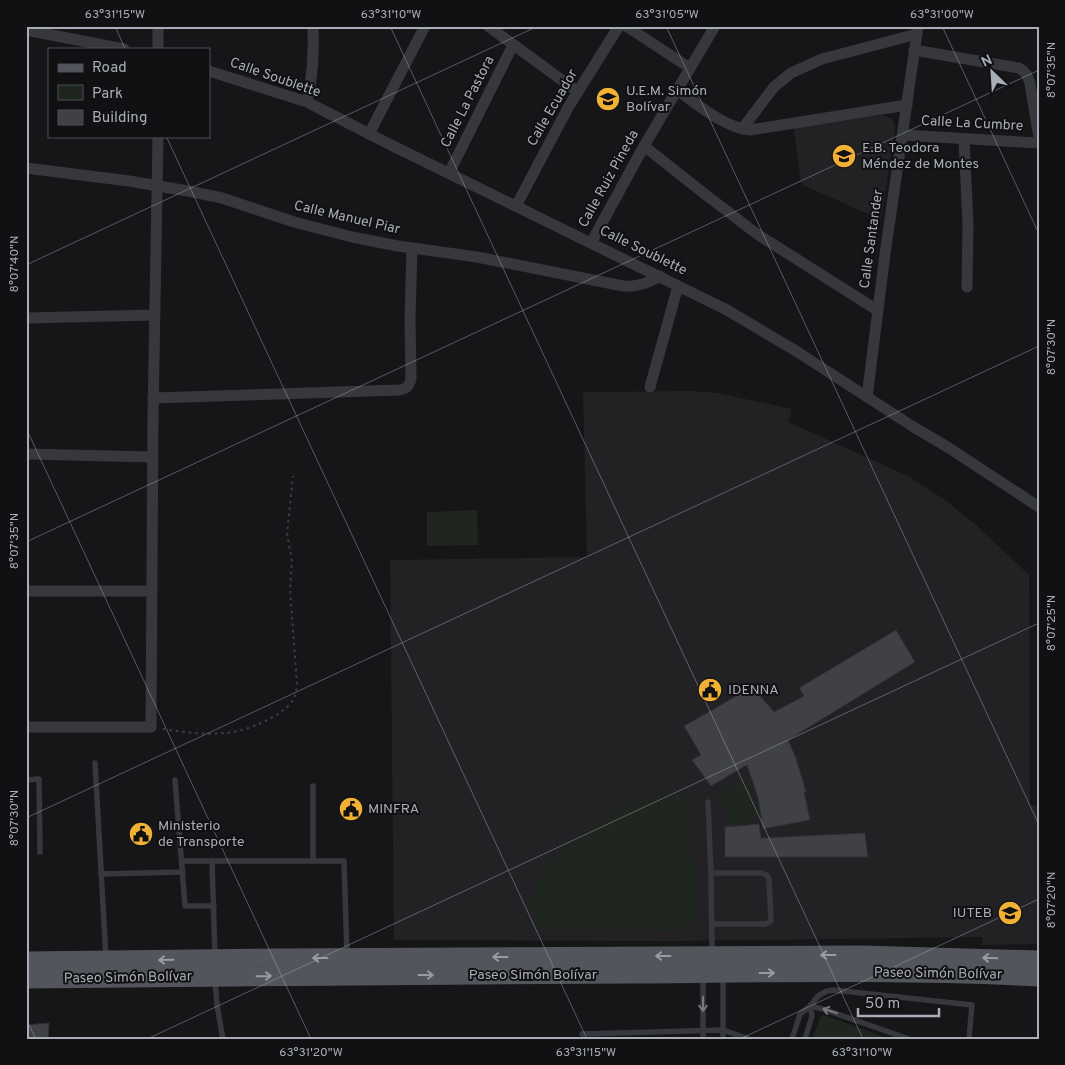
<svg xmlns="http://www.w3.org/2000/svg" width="1065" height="1065" font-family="Overpass,sans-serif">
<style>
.built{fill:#222225}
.green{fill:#1e261f}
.building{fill:#404145;stroke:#303034}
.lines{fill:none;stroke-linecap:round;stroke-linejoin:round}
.path{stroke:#3d3f44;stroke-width:2;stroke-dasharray:2.5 4;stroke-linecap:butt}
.service{stroke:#37383d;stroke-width:5.5}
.minor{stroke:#37383d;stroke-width:11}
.primary{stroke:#53555c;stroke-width:19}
.oneway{stroke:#979ba6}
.oneway2{stroke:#757881}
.ticks{fill:none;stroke:#a8adb8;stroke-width:1;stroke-opacity:0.45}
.labels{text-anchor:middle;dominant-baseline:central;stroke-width:4;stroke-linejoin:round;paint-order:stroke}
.street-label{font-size:14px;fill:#a8adb8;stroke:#111113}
.poi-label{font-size:14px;fill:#a8adb8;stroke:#111113;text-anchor:start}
.neatline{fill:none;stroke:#a8adb8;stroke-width:2}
.ticks-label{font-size:12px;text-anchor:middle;fill:#a8adb8}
</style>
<rect width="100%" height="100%" fill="#161618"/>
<g class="built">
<polygon points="883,115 891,118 895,125 895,129 881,220 801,184 794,128"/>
<polygon points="693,391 717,393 792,409 788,422 908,476 945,500 975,524 1029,575 1030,805 1039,806 1039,944 982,945 982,937 677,941 394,940 390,560 587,557 583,392"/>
</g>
<g class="green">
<polygon points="477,510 478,545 427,546 427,512"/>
<polygon points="749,781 759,818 731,826 721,789"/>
<path d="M670,793L687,795L698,919L683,931L540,927C536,920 533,912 533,905C532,863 603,817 637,803C647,798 659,795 670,793Z"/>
<polygon points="823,1015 827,1016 889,1039 812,1039 820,1018"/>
</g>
<g class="building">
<polygon points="896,630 915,662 788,740 796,758 806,792 804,792 810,820 763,829 758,797 747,765 711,786 692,760 701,755 684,726 752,687 774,712 804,696 799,688"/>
<polygon points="759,824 761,838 865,833 868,857 725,857 725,827"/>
<polygon points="49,1023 48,1039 26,1039 26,1025"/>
</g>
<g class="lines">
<path class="path" d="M163,729C183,732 204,735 225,733C245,732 282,717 293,700C296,695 296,690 297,685L290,589L292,561L287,534L293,476"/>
<g class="service">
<polyline points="95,763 106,958"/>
<polyline points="26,780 39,779 40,852"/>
<polyline points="175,780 185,906 214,906"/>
<polyline points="313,786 313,861"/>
<polyline points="708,802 711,873 712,954"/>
<polyline points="182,861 344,861 347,956"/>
<polyline points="212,861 215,957"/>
<polyline points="711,873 761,873 767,875 769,879 771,920 770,922 766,924 712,924"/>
<polyline points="101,874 183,872"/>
<polyline points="719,978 723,981 723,1039"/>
<polyline points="215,979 217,1005 223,1039"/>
<polyline points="810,1006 823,1009 909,1039"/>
<polyline points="582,1034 723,1030 749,1039"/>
<polyline points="703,1039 703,982 708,978"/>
<polyline points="792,1039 800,1014 810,1006 818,996 827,991 834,990 972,1005 969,1039"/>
<polyline points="805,1039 812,1016 810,1006"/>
</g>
<g class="minor">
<polyline points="158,26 158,49"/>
<polyline points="488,26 578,92"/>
<polyline points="626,26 690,68"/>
<polyline points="26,30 124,49"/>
<path d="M914,50L1019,68C1026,72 1028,76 1030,84L1039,137"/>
<polyline points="209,71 307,102 391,145 727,310 796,351 912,426 949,448 1039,507"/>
<path d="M677,90C697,104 725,128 750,130L907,105"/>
<path d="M307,102C313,75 314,54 313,26"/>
<polyline points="742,129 774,87 791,73 822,59 917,34"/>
<polyline points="369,134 425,26"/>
<polyline points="903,135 1039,143"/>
<polyline points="964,139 968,225 967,287"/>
<polyline points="644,146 706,195 757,234 877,310"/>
<path d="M26,168L129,181L188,191L222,198L294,222L352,237L398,246L477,257L623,286C638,287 648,283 660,276"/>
<polyline points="449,173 513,45"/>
<polyline points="516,206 569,106 619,26"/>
<polyline points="591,243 644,146 715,26"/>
<polyline points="26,318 155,315"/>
<polyline points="650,387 678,286"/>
<polyline points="867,397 885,254 918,26"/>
<path d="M153,398L399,390C406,389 409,387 411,379L410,319L412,248"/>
<polyline points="26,454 153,457"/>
<polyline points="26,591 152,591"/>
<polyline points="26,727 151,727 153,415 158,136"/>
</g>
<g class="primary">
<polyline points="26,961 281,958 862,955 1039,960"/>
<path d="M26,979C226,977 427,975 627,974C764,973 902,970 1039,977"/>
</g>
</g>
<defs><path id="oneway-shaft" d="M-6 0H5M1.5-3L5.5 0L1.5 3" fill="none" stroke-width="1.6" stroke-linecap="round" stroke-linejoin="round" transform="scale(1.25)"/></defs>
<g class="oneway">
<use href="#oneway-shaft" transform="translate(828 955) rotate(180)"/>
<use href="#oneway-shaft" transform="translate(663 956) rotate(180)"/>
<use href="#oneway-shaft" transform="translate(500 957) rotate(180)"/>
<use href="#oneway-shaft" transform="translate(320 958) rotate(180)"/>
<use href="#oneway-shaft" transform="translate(990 958) rotate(-178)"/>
<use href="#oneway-shaft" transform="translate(166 960) rotate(179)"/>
<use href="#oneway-shaft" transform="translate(767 973)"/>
<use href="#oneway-shaft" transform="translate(426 975)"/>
<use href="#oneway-shaft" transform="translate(264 976) rotate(-1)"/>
</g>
<g class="oneway2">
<use href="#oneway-shaft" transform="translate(703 1004) rotate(90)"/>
<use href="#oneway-shaft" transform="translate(830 1011) rotate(-162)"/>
</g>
<path class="ticks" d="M115,26L125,49M390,26L863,1039M666,26L1039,825M942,26L1039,234M166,136L587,1039M26,265L538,26M26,428L311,1039M26,542L1039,70M26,818L1039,346M26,1019L36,1039M147,1039L1039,623M740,1039L1039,899"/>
<defs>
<g id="school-disc" transform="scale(1.25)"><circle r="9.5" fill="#f2b134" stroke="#111113"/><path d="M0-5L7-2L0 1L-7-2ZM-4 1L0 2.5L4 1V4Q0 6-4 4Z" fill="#111"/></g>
<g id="civic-disc" transform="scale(1.25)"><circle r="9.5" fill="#f2b134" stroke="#111113"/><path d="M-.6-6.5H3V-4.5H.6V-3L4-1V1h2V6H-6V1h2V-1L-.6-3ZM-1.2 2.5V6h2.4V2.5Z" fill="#111"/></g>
<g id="university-disc" transform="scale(1.25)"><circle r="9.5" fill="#f2b134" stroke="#111113"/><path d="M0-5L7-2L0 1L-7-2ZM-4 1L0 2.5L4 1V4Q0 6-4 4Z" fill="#111"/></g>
</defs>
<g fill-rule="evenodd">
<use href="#school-disc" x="608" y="99"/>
<use href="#school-disc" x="844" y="156"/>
<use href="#civic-disc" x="710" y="690"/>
<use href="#civic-disc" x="351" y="809"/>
<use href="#civic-disc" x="141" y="834"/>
<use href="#university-disc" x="1010" y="913"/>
</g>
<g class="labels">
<g class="street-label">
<text transform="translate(275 78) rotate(19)">Calle Soublette</text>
<text transform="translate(468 102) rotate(-63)">Calle La Pastora</text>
<text transform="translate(553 108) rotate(-60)">Calle Ecuador</text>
<text transform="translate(972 124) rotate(3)">Calle La Cumbre</text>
<text transform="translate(609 179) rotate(-61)">Calle Ruiz Pineda</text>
<text transform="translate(347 218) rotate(13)">Calle Manuel Piar</text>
<text transform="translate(872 239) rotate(-82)">Calle Santander</text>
<text transform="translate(643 251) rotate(26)">Calle Soublette</text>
<text transform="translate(938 974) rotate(1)">Paseo Simón Bolívar</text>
<text x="533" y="975">Paseo Simón Bolívar</text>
<text transform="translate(128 978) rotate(-1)">Paseo Simón Bolívar</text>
</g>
<g class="poi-label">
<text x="626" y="91">U.E.M. Simón<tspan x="626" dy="16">Bolívar</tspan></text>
<text x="862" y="148">E.B. Teodora<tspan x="862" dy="16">Méndez de Montes</tspan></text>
<text x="728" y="690">IDENNA</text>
<text x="368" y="809">MINFRA</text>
<text x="158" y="826">Ministerio<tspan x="158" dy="16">de Transporte</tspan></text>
<text x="992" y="913" text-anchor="end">IUTEB</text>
</g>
</g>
<rect width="1065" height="1065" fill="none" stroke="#111113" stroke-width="55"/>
<rect x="48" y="48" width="162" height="90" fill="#111113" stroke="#4d4f55"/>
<rect x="58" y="64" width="25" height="8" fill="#53555c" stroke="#4d4f55"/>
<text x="92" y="72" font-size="15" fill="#a8adb8">Road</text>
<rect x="58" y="85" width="25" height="15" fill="#1e261f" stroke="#4d4f55"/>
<text x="92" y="98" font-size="15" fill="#a8adb8">Park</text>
<rect x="58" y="110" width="25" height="15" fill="#404145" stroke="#4d4f55"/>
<text x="92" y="122" font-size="15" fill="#a8adb8">Building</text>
<g transform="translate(992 72) rotate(335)" stroke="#111113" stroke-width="4" paint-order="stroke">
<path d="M0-4L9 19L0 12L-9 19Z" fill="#a8adb8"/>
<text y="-8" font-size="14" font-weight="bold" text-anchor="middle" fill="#a8adb8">N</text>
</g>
<path d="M858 1008v8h81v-8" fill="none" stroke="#a8adb8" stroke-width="2.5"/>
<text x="865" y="1008" font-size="15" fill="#a8adb8" stroke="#111113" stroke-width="4" paint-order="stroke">50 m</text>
<rect x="28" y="28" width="1010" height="1010" class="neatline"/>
<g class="ticks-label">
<text x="115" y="18">63°31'15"W</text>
<text x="391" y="18">63°31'10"W</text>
<text x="667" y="18">63°31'05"W</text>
<text x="942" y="18">63°31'00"W</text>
<text transform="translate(1051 70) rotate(-90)" y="4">8°07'35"N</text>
<text transform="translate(14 264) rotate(-90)" y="4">8°07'40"N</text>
<text transform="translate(1051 347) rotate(-90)" y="4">8°07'30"N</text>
<text transform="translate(14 541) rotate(-90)" y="4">8°07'35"N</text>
<text transform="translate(1051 623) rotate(-90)" y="4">8°07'25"N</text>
<text transform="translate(14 818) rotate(-90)" y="4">8°07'30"N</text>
<text transform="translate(1051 900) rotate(-90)" y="4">8°07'20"N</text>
<text x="311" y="1056">63°31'20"W</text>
<text x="586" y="1056">63°31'15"W</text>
<text x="862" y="1056">63°31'10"W</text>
</g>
</svg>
